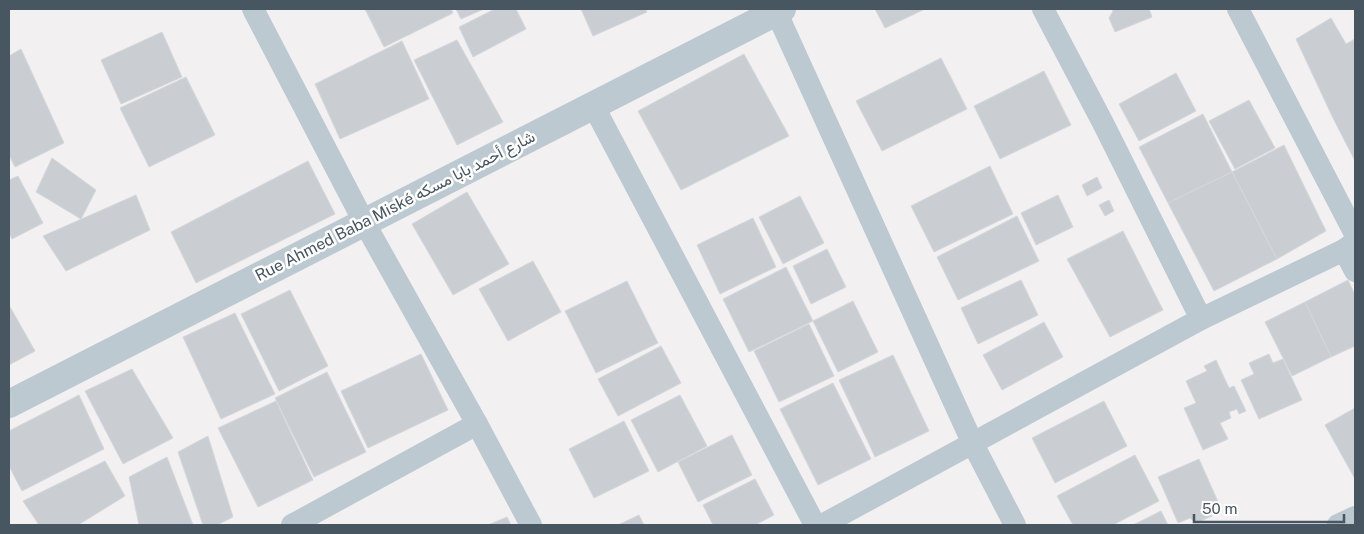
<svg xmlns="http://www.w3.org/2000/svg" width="1364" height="534" font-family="'Public Sans',Vazirmatn,sans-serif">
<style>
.building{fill:#caced3;stroke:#d4d7dc}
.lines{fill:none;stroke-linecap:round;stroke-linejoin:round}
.minor{stroke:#bdc9d1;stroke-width:22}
.tertiary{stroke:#bdc9d1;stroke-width:28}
.labels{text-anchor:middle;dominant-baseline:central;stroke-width:5;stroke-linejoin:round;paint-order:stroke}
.street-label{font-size:16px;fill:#475660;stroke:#fff}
</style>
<rect width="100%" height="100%" fill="#f3f0f1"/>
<g class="building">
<polygon points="365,9 451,9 453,13 384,47"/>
<polygon points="456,9 484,9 461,19"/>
<polygon points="495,9 516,9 526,29 473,57 459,27"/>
<polygon points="581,9 645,9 647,12 593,36"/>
<polygon points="875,9 925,9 885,28"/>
<polygon points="1112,9 1149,9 1152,17 1115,32 1109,18 1113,11"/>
<polygon points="1331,18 1346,44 1355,39 1355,161 1332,116 1296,39"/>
<polygon points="162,32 182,77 121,104 101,60"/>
<polygon points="457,40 503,122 457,145 414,60"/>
<polygon points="402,41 429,99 340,139 315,84"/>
<polygon points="21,49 64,143 15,167 9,155 9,56"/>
<polygon points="744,54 789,136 681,190 638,111"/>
<polygon points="941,58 967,109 882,151 856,101"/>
<polygon points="1044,71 1071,125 1000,159 974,106"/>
<polygon points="1176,73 1196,111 1139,141 1119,104"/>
<polygon points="186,77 215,135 149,167 120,108"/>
<polygon points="1249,100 1275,148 1235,169 1209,121"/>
<polygon points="1203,114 1232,172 1168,203 1139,147"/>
<polygon points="1284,145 1326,231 1277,259 1232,172"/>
<polygon points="52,158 96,190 81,219 36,192"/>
<polygon points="308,161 335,214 196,283 171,232"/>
<polygon points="990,166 1013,214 934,252 911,206"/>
<polygon points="1232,172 1277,259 1214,291 1168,203"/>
<polygon points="18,176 43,223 12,239 9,233 9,180"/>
<polygon points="1097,177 1102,188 1087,196 1082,185"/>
<polygon points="467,192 509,264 453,295 412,224"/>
<polygon points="136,195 150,230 66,271 43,236"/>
<polygon points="1058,195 1073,227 1036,245 1021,213"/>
<polygon points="800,196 824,243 783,264 759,217"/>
<polygon points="1109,200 1114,211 1105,216 1099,205"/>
<polygon points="1017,216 1039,261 958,300 937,257"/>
<polygon points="753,218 776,267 720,294 697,245"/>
<polygon points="1123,231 1163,310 1110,337 1067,259"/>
<polygon points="827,249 846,287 811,304 793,266"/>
<polygon points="533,261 561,312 508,341 479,289"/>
<polygon points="786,267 813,321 749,352 723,299"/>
<polygon points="1021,280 1038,315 978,344 961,308"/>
<polygon points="1348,280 1355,295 1355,346 1331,357 1305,302"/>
<polygon points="627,281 658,343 596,373 565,311"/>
<polygon points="290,290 328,366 279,391 241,314"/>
<polygon points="853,301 878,352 838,372 813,321"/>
<polygon points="1305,302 1331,357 1292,376 1265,322"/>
<polygon points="9,305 35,351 9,365"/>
<polygon points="235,313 275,394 221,419 183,337"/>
<polygon points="1044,322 1063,357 1002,390 983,355"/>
<polygon points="809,324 834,376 779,402 754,351"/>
<polygon points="661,346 681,383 618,416 598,379"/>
<polygon points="421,354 448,410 368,448 341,391"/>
<polygon points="1269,354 1273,363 1283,359 1302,400 1259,419 1241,380 1254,374 1249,363"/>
<polygon points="893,355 929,431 875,457 839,380"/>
<polygon points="1216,360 1229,388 1234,386 1246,411 1239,414 1237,409 1229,412 1231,418 1220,423 1228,439 1203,450 1184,408 1196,403 1186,381 1207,371 1204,366"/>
<polygon points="132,369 173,438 123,464 85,391"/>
<polygon points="327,372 366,452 314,477 275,398"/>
<polygon points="833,383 871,459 818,485 780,409"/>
<polygon points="79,395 104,449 22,491 9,466 9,431"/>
<polygon points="680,395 707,446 658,472 631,420"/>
<polygon points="276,401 313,480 258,507 218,428"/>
<polygon points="1104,401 1127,446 1055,483 1032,438"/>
<polygon points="1355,408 1355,479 1325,425"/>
<polygon points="624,421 649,471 594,498 569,449"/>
<polygon points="732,435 752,475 698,502 678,462"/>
<polygon points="208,436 233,517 217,525 203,525 178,452"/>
<polygon points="1135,455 1159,501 1113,525 1073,525 1057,496"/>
<polygon points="167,457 193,525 139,525 129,477"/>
<polygon points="1199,459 1219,504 1209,508 1212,516 1196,523 1190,518 1178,523 1158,477"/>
<polygon points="105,461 125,496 78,525 39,525 23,501"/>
<polygon points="755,479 774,515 755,525 713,525 703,505"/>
<polygon points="1161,511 1168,525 1133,525"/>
<polygon points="639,515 644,525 618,525"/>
<polygon points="507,517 511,525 488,525"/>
</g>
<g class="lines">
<g class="minor">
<polyline points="253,9 364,222 477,424 531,525"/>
<polyline points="775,9 973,444 1015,525"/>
<polyline points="1043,9 1103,123 1201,319"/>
<polyline points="1238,9 1355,234"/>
<polyline points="593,105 815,525"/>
<polyline points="1344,250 1355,271"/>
<polyline points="292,525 477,424"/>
<polyline points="822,525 1201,319 1344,250 1355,242"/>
<polyline points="1338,525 1355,517"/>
</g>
<polyline class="tertiary" points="9,404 782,9"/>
</g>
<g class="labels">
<g class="street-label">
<text transform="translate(395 206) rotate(-27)">Rue Ahmed Baba Miské شارع أحمد بابا مسكه</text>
</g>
</g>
<rect width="1364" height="534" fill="none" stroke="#475660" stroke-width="20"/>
<path d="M1194 514v8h150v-8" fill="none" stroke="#475660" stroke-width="2.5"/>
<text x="1202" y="514" font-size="15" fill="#475660" stroke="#ffffff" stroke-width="4" paint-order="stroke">50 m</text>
</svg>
